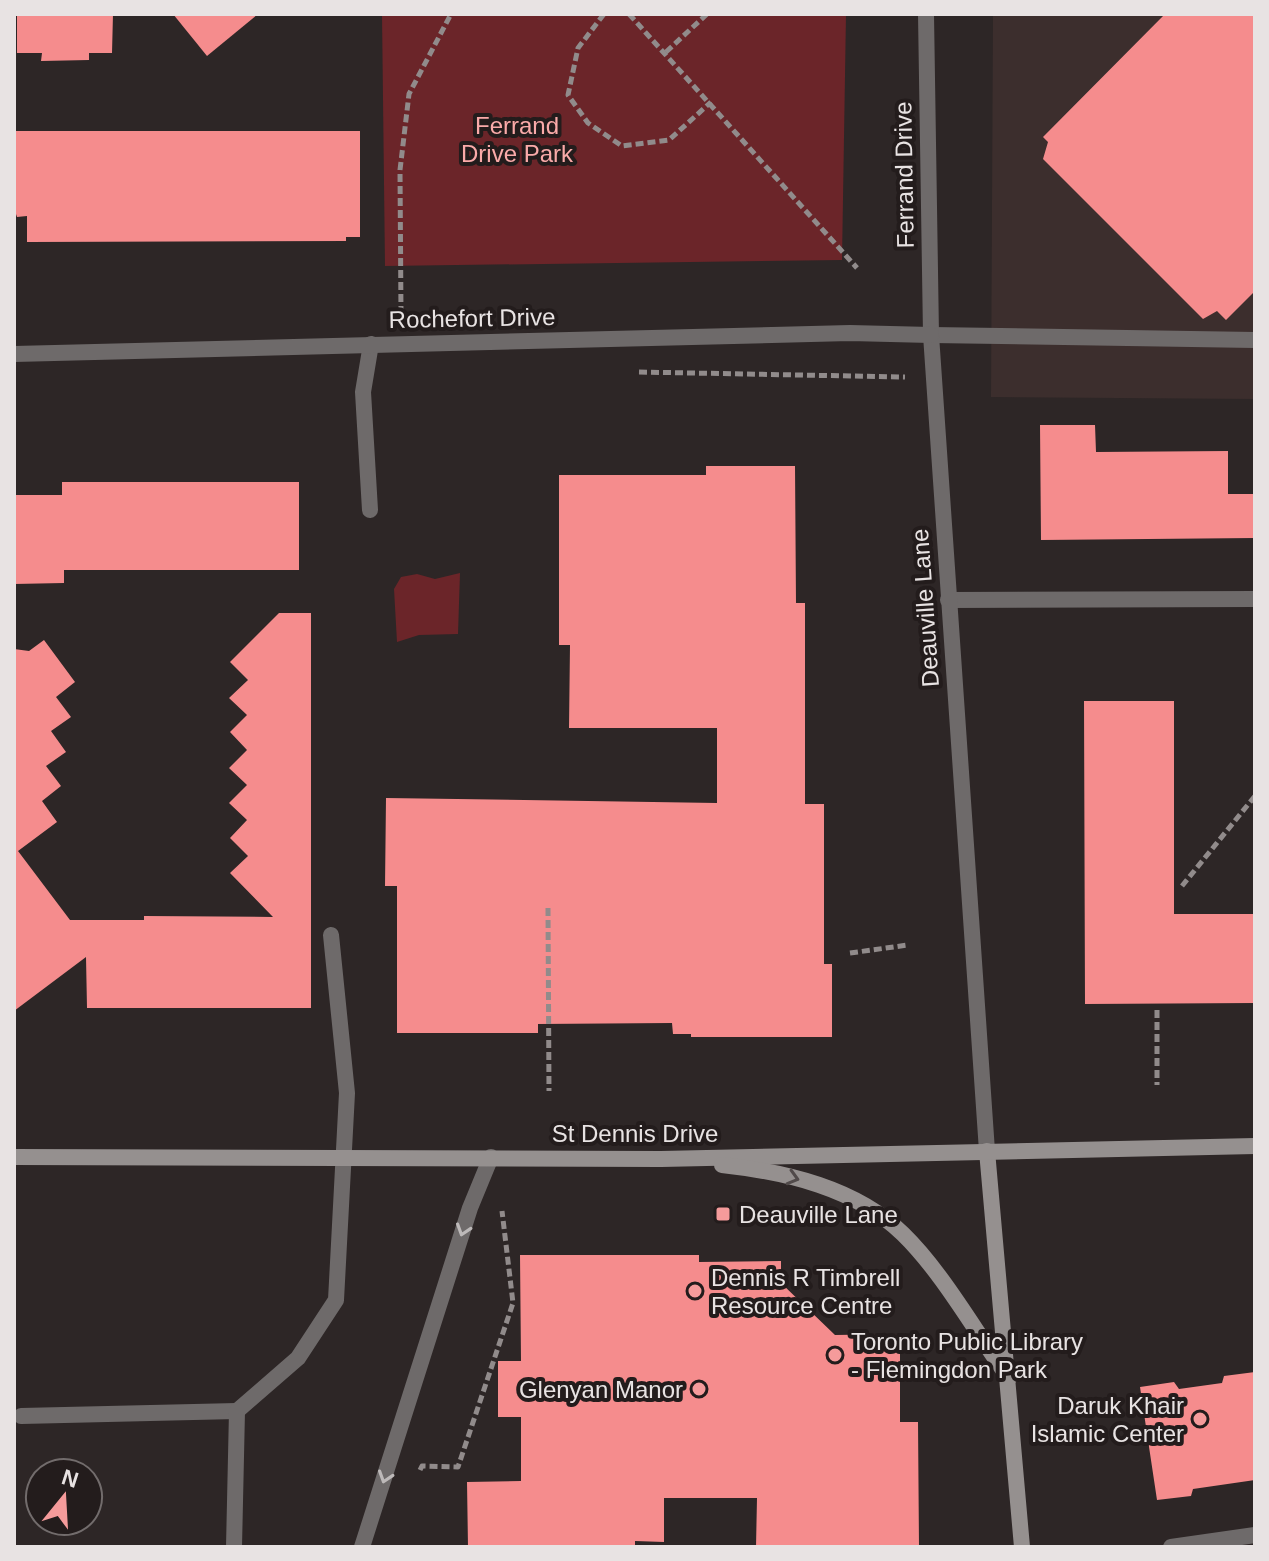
<svg xmlns="http://www.w3.org/2000/svg" width="1269" height="1561" font-family="Arial,sans-serif">
<style>
.built{fill:#3c2e2d}
.green{fill:#6b2529}
.building{fill:#f58c8d}
.lines{fill:none;stroke-linecap:round;stroke-linejoin:round}
.path{stroke:#918b8b;stroke-width:5;stroke-dasharray:8 4;stroke-linecap:butt}
.lane{stroke:#6e6a6a;stroke-width:16}
.street{stroke:#6e6a6a;stroke-width:16}
.secondary{stroke:#95908f;stroke-width:16}
.oneway{stroke:#514a4a}
.oneway2{stroke:#bdb9b9}
.poi-dot{fill:#f59b9b;stroke:#231c1c;stroke-width:3}
.labels{text-anchor:middle;dominant-baseline:central;stroke-width:8;stroke-linejoin:round;paint-order:stroke}
.park-label{font-size:24px;fill:#faaaa9;stroke:#231c1c}
.street-label{font-size:24px;fill:#e8e3e3;stroke:#231c1c}
.poi-label{font-size:24px;fill:#e8e3e3;stroke:#231c1c;text-anchor:start}
</style>
<rect width="100%" height="100%" fill="#2d2626"/>
<polygon class="built" points="993,14 1255,14 1255,399 991,397"/>
<g class="green">
<polygon points="382,14 846,14 842,260 385,266"/>
<polygon points="460,573 458,634 419,635 397,642 394,589 401,577 417,574 435,579"/>
</g>
<g class="building">
<polygon points="17,14 113,14 112,53 89,53 89,60 41,61 42,53 17,53"/>
<polygon points="173,14 258,14 207,56"/>
<polygon points="1165,14 1255,14 1255,291 1226,320 1217,311 1203,319 1043,159 1048,142 1043,137"/>
<polygon points="14,131 360,131 360,237 346,237 346,241 27,242 27,216 17,217 14,208"/>
<polygon points="1040,425 1095,425 1096,452 1228,451 1228,494 1255,494 1255,538 1041,540"/>
<polygon points="706,466 795,466 796,603 805,603 805,804 824,804 824,964 832,964 832,1037 691,1037 691,1034 673,1034 672,1023 538,1024 538,1033 397,1033 397,886 385,886 386,798 717,803 717,728 569,728 570,645 559,645 559,475 706,475"/>
<polygon points="62,482 299,482 299,570 64,570 64,583 14,584 14,495 62,495"/>
<polygon points="279,613 311,613 311,1008 87,1008 86,957 14,1011 14,649 29,651 44,640 75,682 56,697 71,717 51,731 66,752 46,766 61,786 42,801 57,822 18,851 70,920 144,920 144,916 273,917 230,873 248,856 230,838 247,820 229,803 247,785 229,768 247,750 230,732 247,715 229,698 248,680 230,662"/>
<polygon points="1084,701 1174,701 1174,914 1255,914 1255,1003 1085,1004"/>
<polygon points="520,1255 699,1255 699,1262 781,1261 781,1283 835,1335 900,1334 900,1422 918,1422 919,1547 756,1547 757,1498 664,1498 664,1542 635,1541 635,1547 468,1547 467,1482 521,1481 521,1417 498,1417 498,1361 521,1361"/>
<polygon points="1255,1372 1255,1480 1193,1489 1191,1496 1157,1500 1140,1387 1174,1382 1179,1389 1222,1383 1224,1376"/>
</g>
<g class="lines">
<g class="path">
<polyline points="604,14 578,48 568,95 588,123 622,146 669,140 711,102"/>
<polyline points="629,14 857,268"/>
<polyline points="666,52 707,14"/>
<polyline points="401,314 400,170 409,94 451,14"/>
<polyline points="639,372 905,377"/>
<polyline points="1182,886 1255,796"/>
<polyline points="548,908 549,1091"/>
<polyline points="850,953 908,945"/>
<polyline points="1157,1010 1157,1085"/>
<polyline points="420,1470 422,1466 458,1467 513,1303 502,1211"/>
</g>
<g class="lane">
<polyline points="931,335 1255,340"/>
<polyline points="370,510 363,392 371,344"/>
<polyline points="948,600 1255,599"/>
<polyline points="21,1416 237,1411"/>
<polyline points="234,1547 237,1411 298,1358 336,1300 347,1093 331,935"/>
<polyline points="362,1547 470,1208 491,1157"/>
<polyline points="1171,1547 1255,1535"/>
</g>
<g class="street">
<polyline points="926,14 931,335 987,1151"/>
<polyline points="14,354 850,333 931,335"/>
</g>
<g class="secondary">
<polyline points="987,1151 1022,1547"/>
<polyline points="14,1157 661,1159 1255,1146"/>
<path d="M722,1165C786,1172 856,1188 903,1234C943,1273 976,1333 1009,1378"/>
</g>
</g>
<defs><path id="oneway-chevron" d="M-2-3.5L2.5 0L-2 3.5" fill="none" stroke-width="1.6" stroke-linecap="round" stroke-linejoin="round" transform="scale(2)"/></defs>
<use class="oneway" href="#oneway-chevron" transform="translate(793 1178) rotate(16)"/>
<g class="oneway2">
<use href="#oneway-chevron" transform="translate(463 1230) rotate(108)"/>
<use href="#oneway-chevron" transform="translate(385 1477) rotate(108)"/>
</g>
<g class="poi-dot">
<rect x="715" y="1206" width="16" height="16" rx="4"/>
<circle cx="695" cy="1291" r="8"/>
<circle cx="835" cy="1355" r="8"/>
<circle cx="699" cy="1389" r="8"/>
<circle cx="1200" cy="1419" r="8"/>
</g>
<g class="labels">
<g class="park-label">
<text x="517" y="125">Ferrand<tspan x="517" dy="28">Drive Park</tspan></text>
</g>
<g class="street-label">
<text transform="translate(904 175) rotate(-91)">Ferrand Drive</text>
<text transform="translate(472 318) rotate(-1)">Rochefort Drive</text>
<text transform="translate(925 608) rotate(-94)">Deauville Lane</text>
<text x="635" y="1133">St Dennis Drive</text>
</g>
<g class="poi-label">
<text x="739" y="1214">Deauville Lane</text>
<text x="711" y="1277">Dennis R Timbrell<tspan x="711" dy="28">Resource Centre</tspan></text>
<text x="851" y="1341">Toronto Public Library<tspan x="851" dy="28">- Flemingdon Park</tspan></text>
<text x="683" y="1389" text-anchor="end">Glenyan Manor</text>
<text x="1184" y="1405" text-anchor="end">Daruk Khair<tspan x="1184" dy="28">Islamic Center</tspan></text>
</g>
</g>
<rect width="1269" height="1561" fill="none" stroke="#e8e3e3" stroke-width="32"/>
<g transform="translate(64 1497) rotate(18)"><circle r="38" fill="#231c1c" stroke="#726c6c" stroke-width="2"/>
<path d="M0-6L14 30L0 20L-14 30Z" fill="#f59b9b"/>
<text y="-12" font-size="22" font-weight="bold" text-anchor="middle" fill="#e8e3e3">N</text>
</g>
</svg>
